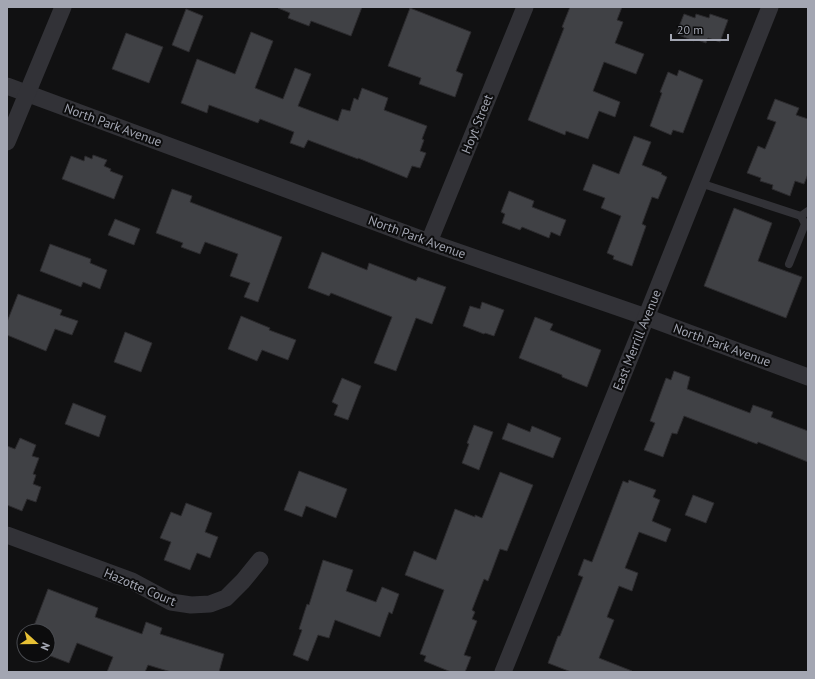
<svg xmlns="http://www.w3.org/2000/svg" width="815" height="679" font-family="'PT Sans',sans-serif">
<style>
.building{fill:#404145;stroke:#2c2b2e}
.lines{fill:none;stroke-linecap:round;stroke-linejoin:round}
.lane{stroke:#323237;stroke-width:8}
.street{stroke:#323237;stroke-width:17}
.labels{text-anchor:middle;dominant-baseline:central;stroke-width:4;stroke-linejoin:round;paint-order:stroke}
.street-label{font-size:13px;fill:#a3a6b2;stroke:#0c0c0d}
</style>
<rect width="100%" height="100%" fill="#111112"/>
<g class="building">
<polygon points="278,7 362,7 351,36 311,21 309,26 288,18 290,13 278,8"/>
<polygon points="570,7 622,7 617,20 623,22 615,43 644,54 636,74 604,62 593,91 620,102 615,117 599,111 588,139 566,131 565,135 528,120 564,28 562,27"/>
<polygon points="410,8 471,32 456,71 463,74 455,97 419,84 421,78 388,66"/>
<polygon points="186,9 203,16 189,52 172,45"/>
<polygon points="684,14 695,18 696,14 709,18 710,14 728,20 720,42 708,38 706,43 695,39 694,41 676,34"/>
<polygon points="251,32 273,41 255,88 283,99 295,68 311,74 298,106 338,121 342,109 350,111 354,98 358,100 362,88 388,98 384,110 427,126 422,139 424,140 420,151 426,153 420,168 412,166 407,178 358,158 358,159 308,140 304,148 290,143 294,132 260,119 258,123 209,105 207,113 181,103 197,59 235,74"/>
<polygon points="126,33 163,47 149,83 112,69"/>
<polygon points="679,70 703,80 683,133 673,130 671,135 650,126 662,93 660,92 668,72 677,76"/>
<polygon points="775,99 799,108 796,115 808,119 808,174 804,184 795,181 790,196 772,189 773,185 760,181 761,178 747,173 758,146 765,149 776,122 767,119"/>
<polygon points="634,136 651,142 642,165 662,173 661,174 667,177 658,199 652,197 642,224 646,226 632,266 613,259 614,256 607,253 621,216 601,208 605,198 583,190 593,164 619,174"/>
<polygon points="93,155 107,160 104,166 111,169 110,171 123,176 114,199 62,179 71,156 84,161 85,156 92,159"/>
<polygon points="172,189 192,196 190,202 282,237 258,302 244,297 250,283 230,276 238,254 205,242 200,254 181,247 183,243 156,233"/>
<polygon points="509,191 534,201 532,207 566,220 560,236 551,232 549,238 522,227 520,230 502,223 505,214 501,212"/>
<polygon points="734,208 772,223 758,261 802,277 786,318 704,286"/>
<polygon points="115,219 140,229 134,245 108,235"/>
<polygon points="50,244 91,259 90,263 107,270 100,289 83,282 81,287 40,271"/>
<polygon points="322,252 367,270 369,263 416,281 418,277 446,287 432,324 416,318 396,371 374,363 392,317 331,293 329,296 308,288"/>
<polygon points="18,294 62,310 60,315 78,321 72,335 55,329 46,351 7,335 7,322"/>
<polygon points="482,302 504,310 494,336 485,333 484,334 463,326 470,306 480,309"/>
<polygon points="241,316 270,328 269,330 296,340 288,360 262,350 257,361 228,349"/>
<polygon points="535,317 553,324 550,330 601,350 587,387 562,377 562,375 519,358"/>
<polygon points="125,332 152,343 141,372 114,362"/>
<polygon points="674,371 690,377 687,389 750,413 753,405 773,412 771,417 808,431 808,462 758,442 757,444 684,416 677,434 672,433 663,457 644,450 655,423 650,421 666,378 671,380"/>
<polygon points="342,378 361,386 348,420 334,415 338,405 332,402"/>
<polygon points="73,403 106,416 99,437 65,424"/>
<polygon points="508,423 530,432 532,426 561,438 553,458 502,439"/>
<polygon points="474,425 493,432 479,470 462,463 469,444 467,443"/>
<polygon points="20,438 36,445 32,456 39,458 33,474 36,475 33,484 41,487 36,502 27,499 22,511 7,505 7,446 15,449"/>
<polygon points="299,471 347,489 336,518 306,506 302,517 284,510"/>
<polygon points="500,472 533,485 507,551 500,549 488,581 484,579 472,610 475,612 472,619 477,621 464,655 471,657 465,672 451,672 424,661 426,656 420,654 444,590 405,575 414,551 436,560 455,509 475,517 475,515 482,518"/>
<polygon points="629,480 656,490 653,497 660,500 652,521 671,529 666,542 639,532 625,568 638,573 632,591 619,586 607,617 614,620 599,658 632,671 632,672 571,672 548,663 558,636 560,636 583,577 578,575 584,559 592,562 623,481 628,483"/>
<polygon points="693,495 714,503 706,523 685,515"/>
<polygon points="186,503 212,513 205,532 218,537 210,558 197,553 190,570 164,560 171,542 160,538 171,512 181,516"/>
<polygon points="323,560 353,570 346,591 376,602 382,587 399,594 392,614 389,612 380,637 335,620 329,638 318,635 308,661 293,655 302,630 299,629 307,604 309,605"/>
<polygon points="48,589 98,608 95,617 142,634 146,622 162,628 160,634 224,654 219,672 171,672 148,665 145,672 107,672 113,657 77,643 69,663 48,655 48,631 32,631"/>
</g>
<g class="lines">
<g class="lane">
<polyline points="700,183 801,216 808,211"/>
<polyline points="789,264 805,224 801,216"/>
</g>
<g class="street">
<polyline points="7,86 429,242 646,317 808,377"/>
<polyline points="7,142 63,7"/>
<polyline points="429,242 525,7"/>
<polyline points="7,535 132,581 171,602 191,605 210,604 226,598 243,581 260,560"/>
<polyline points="503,672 637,340 770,7"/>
</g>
</g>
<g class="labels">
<g class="street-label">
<text transform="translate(477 124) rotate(-68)">Hoyt Street</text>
<text transform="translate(113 125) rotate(20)">North Park Avenue</text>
<text transform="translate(417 237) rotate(20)">North Park Avenue</text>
<text transform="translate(637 340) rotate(-68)">East Merrill Avenue</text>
<text transform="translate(722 345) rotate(20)">North Park Avenue</text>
<text transform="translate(140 587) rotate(23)">Hazotte Court</text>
</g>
</g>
<rect width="815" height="679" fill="none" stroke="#a3a6b2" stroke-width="16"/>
<g transform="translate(36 643) rotate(111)"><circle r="19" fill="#0c0c0d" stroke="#484a4f"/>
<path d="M0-3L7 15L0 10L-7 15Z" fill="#e7c135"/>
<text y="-6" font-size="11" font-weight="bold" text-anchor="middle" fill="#a3a6b2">N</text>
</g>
<path d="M671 34v6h57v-6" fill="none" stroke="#a3a6b2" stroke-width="2"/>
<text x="677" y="34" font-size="12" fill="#a3a6b2" stroke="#0c0c0d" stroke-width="3" paint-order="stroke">20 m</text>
</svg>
